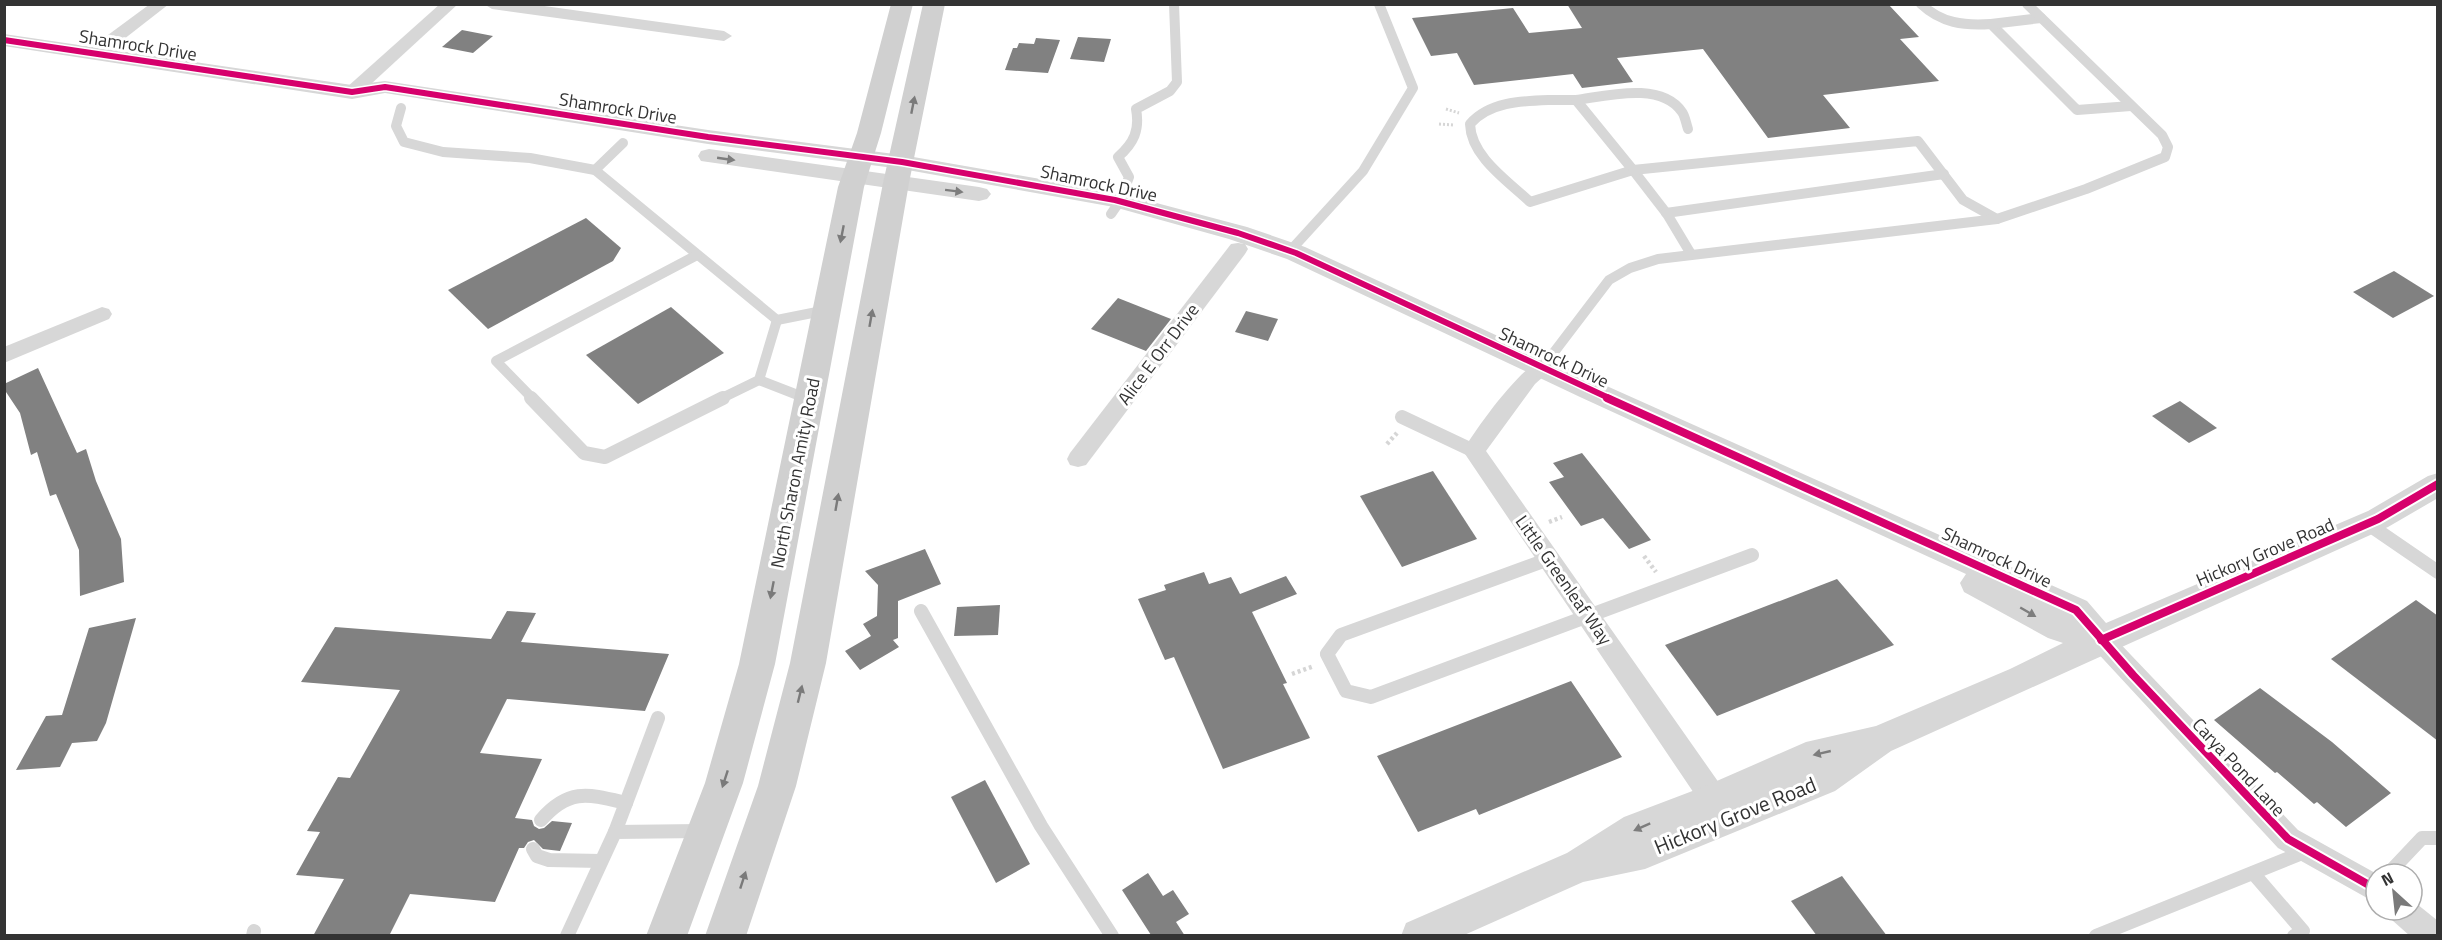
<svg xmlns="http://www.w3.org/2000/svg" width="2442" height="940" font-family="'Titillium Web',sans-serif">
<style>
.building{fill:#818181}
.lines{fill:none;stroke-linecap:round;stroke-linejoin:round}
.path-far1{stroke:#d6d6d6;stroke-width:3;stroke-dasharray:2 2;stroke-linecap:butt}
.path{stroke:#d6d6d6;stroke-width:4.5;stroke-dasharray:3 3;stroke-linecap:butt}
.service-far1{stroke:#d7d7d7;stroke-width:10}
.service{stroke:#d7d7d7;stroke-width:14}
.minor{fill:#d7d7d7;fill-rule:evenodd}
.tertiary{fill:#d7d7d7;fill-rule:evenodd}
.secondary{fill:#d0d0d0;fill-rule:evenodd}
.cycleway-far1-casing{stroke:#fff;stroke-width:9}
.cycleway-casing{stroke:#fff;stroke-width:12}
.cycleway-far1{stroke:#d6006c;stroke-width:6}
.cycleway{stroke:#d6006c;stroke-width:8}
.oneway{fill:#7a7a7a}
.oneway2{fill:#7d7d7d}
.labels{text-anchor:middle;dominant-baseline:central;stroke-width:6;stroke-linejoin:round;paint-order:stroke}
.street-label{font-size:18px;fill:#333;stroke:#fff}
.near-street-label{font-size:21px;fill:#333;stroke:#fff}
</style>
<rect width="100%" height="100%" fill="#fff"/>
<g class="building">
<polygon points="1567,4 1888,4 1919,37 1900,39 1939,81 1823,95 1850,128 1768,138 1703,49 1617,58 1633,82 1582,88 1573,74 1474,85 1457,53 1431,56 1412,18 1513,8 1529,33 1582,28"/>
<polygon points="462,30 493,36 473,53 442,47"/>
<polygon points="1078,37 1111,39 1104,62 1070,59"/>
<polygon points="1036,38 1060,40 1048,73 1005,70 1013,48 1017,48 1019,43 1034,44"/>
<polygon points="586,218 621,248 613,261 488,329 448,290"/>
<polygon points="2394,271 2434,296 2393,318 2353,292"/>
<polygon points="1118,298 1171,319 1146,351 1091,329"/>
<polygon points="671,307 724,353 638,404 586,355"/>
<polygon points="1246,311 1278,319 1268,341 1235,332"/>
<polygon points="38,368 77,453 86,449 96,481 121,539 124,582 80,596 79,550 56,494 50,496 37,452 31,455 20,413 4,389 4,384"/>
<polygon points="2180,401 2217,428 2189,443 2152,416"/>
<polygon points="1582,453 1651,540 1629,549 1603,518 1581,526 1549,482 1564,477 1553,463"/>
<polygon points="1433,471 1477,539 1402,567 1360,496"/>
<polygon points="925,549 941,584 898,601 898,638 893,640 899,647 860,670 845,651 871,636 863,624 877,616 878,585 865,571"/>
<polygon points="1204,572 1209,584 1231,577 1240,594 1286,576 1297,594 1252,612 1287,683 1283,684 1310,738 1223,769 1174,657 1165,660 1138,599 1166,590 1164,585"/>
<polygon points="1837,579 1894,645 1717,716 1665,645"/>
<polygon points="2416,600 2438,616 2438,741 2331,659"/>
<polygon points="1000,605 998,635 954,636 957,607"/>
<polygon points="507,611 536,613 521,642 669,654 645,711 507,699 480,753 542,759 515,818 532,820 534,826 539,829 544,828 552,821 572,823 560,851 543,849 534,840 528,842 524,848 519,848 495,902 410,894 389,936 313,936 344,879 296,875 320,832 307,831 338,777 350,778 400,690 301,682 335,627 491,639"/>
<polygon points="136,618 106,723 97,741 72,743 60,767 16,770 46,716 62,715 89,628"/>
<polygon points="1571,681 1622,757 1479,815 1476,809 1418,832 1377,756"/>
<polygon points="2260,688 2332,742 2391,793 2346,827 2317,802 2314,804 2277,772 2275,773 2214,720"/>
<polygon points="985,780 1030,864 996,883 951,797"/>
<polygon points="1148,873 1163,896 1173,890 1189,914 1176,922 1185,936 1151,935 1122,890"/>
<polygon points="1842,876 1887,936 1817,936 1791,901"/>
</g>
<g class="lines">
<g class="path-far1">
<polyline points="1446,109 1459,113"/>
<polyline points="1439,124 1453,125"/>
</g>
<g class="path">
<polyline points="1387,444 1397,433"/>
<polyline points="1549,522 1562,517"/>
<polyline points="1644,556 1656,572"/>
<polyline points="1292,674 1314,666"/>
</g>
<g class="service-far1">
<path d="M1921,4C1941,23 1964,26 1991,24L2077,110L2131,106"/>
<polyline points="1991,24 2041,18"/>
<path d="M1549,100H1576L1633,170L1530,202C1508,181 1471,157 1470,124C1489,102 1521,101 1549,100Z"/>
<path d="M1576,100C1606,96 1661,81 1682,112C1685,116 1686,123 1688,129"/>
<polyline points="401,108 396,126 404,142 443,152 530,158 595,170"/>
<polyline points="623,143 595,170 777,320 827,310"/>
<polyline points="1633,170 1667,214 1691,254"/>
<polyline points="1633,170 1918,141 1963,200 1997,219"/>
<polyline points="1666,213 1944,174"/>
<path d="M1111,214L1120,201L1129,177L1118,157C1134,143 1140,130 1136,109L1170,91L1177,82L1174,4"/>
<polyline points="1290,251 1363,171 1413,88 1379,4"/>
<polyline points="1542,368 1609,280 1630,268 1658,259 1997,219 2086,189 2165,157 2168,147 2162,135 2027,4"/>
<polyline points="759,380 808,399"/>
<polyline points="533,399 496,361 697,255"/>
<polyline points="720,399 759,380 777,320"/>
</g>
<g class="service">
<polyline points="531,398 584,453 605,457 723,398"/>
<polyline points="805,398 808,399"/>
<polyline points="1402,417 1474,451"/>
<polyline points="2368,524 2438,572"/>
<polyline points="1549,559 1341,635 1327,654 1346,691 1371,697 1752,555"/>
<polyline points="921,611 1041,826 1112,936"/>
<polyline points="626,803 658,718"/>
<path d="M541,820C569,788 588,794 626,803L615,832"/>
<polyline points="533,849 537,856 549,860 601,861"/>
<polyline points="2253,873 2303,931 2294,936"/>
<polyline points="2388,874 2422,838 2438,838"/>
<polyline points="253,936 254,931"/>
<polyline points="567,936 615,832 701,831"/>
<polyline points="2096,936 2307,851"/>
</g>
<g class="minor">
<polygon points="150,4 169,4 101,57 89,57 87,53 89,49"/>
<polygon points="440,4 458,4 358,96 346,96 343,92 346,88"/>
<polygon points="484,4 530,4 724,31 732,36 724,41 492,9"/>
<polygon points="1238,243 1245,244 1248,249 1245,254 1086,465 1078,467 1070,465 1067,459 1070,453 1231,244"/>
<polygon points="102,307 109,309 112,314 109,319 4,363 4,347"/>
<path d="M1542,360L1549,363L1553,368L1535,384L1486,451L1724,790L1728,799L1724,808L1714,812L1704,808L1463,451C1475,430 1520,367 1542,360Z"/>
<polygon points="2101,629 2110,633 2298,830 2377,874 2376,903 2278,848 2092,647 2089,640 2092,633"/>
<polygon points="2412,900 2438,921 2438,936 2410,936 2392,920 2388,910 2412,910"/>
</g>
<g class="tertiary">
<polygon points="4,34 352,85 385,81 708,130 902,155 1115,192 1247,227 1305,247 1600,383 2087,601 2106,623 2368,511 2428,476 2438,473 2438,498 2388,527 1891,751 1835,791 1645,869 1583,882 1462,936 1401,936 1406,923 1567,853 1624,817 1703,787 1806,742 1876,726 2010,669 2063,643 2048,638 1964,592 1960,583 1966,574 1580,397 1287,259 1229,239 1114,207 902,169 708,144 385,93 352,99 4,46"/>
<polygon points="709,149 979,187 987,189 991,194 987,199 979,201 701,161 698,156 701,151"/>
</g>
<g class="secondary">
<polygon points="891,4 913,4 881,133 864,187 775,664 743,783 687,936 646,936 705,783 739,664 838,187 857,133"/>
<polygon points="923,4 945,4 909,183 826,663 796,786 746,936 705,936 758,786 790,663 883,183"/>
</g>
<g class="cycleway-far1-casing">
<polyline id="cycleway-far1" points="4,40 352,92 385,87 708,137 902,162 1115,200 1238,233 1296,253 1611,399"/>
</g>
<g class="cycleway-casing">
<g id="cycleway">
<polyline points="1607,398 2076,610 2133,675 2288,839 2376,889"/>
<polyline points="2101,640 2378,519 2438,484"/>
</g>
</g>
<use href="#cycleway-far1" class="cycleway-far1"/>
<use href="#cycleway" class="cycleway"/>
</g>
<defs><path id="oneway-solid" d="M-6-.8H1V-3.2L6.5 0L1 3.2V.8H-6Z" transform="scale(1.5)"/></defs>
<g class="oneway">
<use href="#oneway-solid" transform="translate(913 105) rotate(-79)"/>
<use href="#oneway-solid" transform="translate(842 234) rotate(101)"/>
<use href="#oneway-solid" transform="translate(871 318) rotate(-80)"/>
<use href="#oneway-solid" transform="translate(837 502) rotate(-80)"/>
<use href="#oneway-solid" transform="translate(772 590) rotate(101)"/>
<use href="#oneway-solid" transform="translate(800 694) rotate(-76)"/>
<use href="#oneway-solid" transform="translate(725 779) rotate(108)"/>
<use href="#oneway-solid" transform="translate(743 880) rotate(-72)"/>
</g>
<g class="oneway2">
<use href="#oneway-solid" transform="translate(726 159) rotate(8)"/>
<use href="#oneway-solid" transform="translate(954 191) rotate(7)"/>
<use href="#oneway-solid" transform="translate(2028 612) rotate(30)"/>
<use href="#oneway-solid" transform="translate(1822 753) rotate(167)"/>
<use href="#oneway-solid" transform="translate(1642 827) rotate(156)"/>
</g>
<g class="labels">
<g class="street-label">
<text transform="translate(138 45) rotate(9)">Shamrock Drive</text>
<text transform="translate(618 108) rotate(9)">Shamrock Drive</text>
<text transform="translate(1099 183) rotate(12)">Shamrock Drive</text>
<text transform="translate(1158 354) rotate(-53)">Alice E Orr Drive</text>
<text transform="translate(1554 357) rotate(25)">Shamrock Drive</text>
<text transform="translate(795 473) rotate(-79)">North Sharon Amity Road</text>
<text transform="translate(2265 552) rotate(-23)">Hickory Grove Road</text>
<text transform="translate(1997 557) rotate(25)">Shamrock Drive</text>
<text transform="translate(1564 580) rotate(55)">Little Greenleaf Way</text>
<text transform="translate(2239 767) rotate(47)">Carya Pond Lane</text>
</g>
<g class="near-street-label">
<text transform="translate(1735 815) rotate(-22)">Hickory Grove Road</text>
</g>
</g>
<rect width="2442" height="940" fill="none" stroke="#333333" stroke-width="12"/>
<g transform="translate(2394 892) rotate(333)"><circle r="28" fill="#ffffff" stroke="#adadad" stroke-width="1.5"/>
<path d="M0-4.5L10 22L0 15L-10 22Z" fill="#7a7a7a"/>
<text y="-9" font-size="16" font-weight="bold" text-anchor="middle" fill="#333333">N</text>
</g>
</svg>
